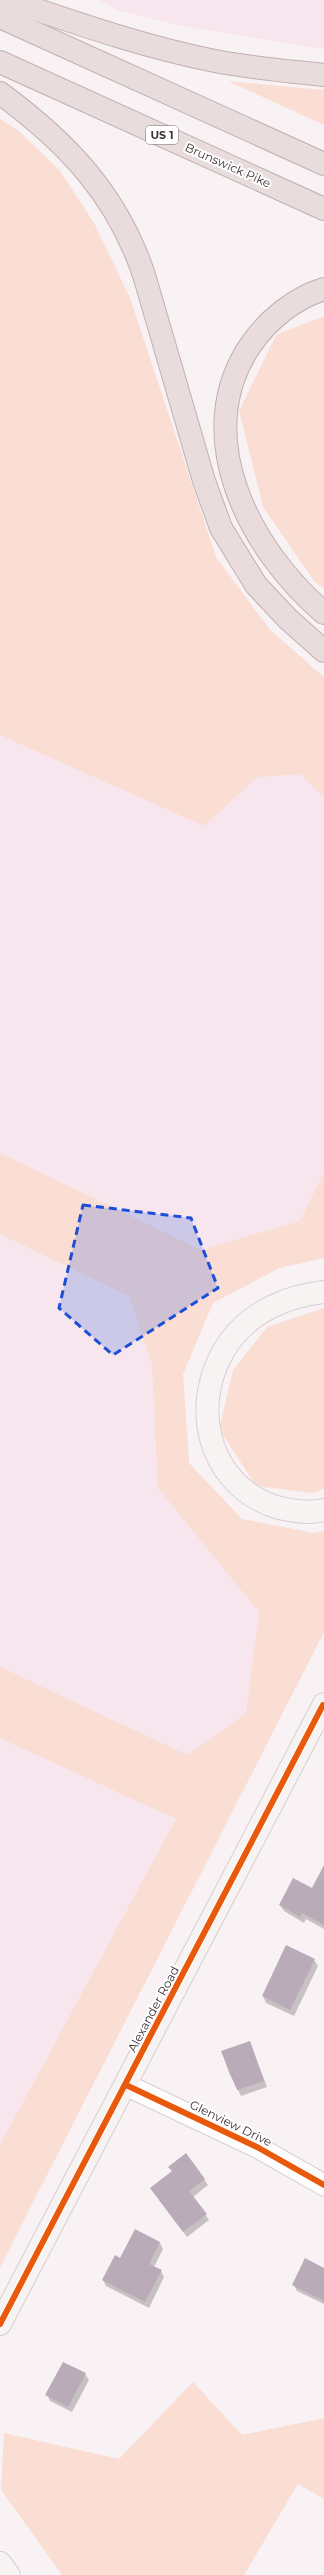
<svg xmlns="http://www.w3.org/2000/svg" width="324" height="2575" font-family="Montserrat,sans-serif">
<style>
.built{fill:#f7e6ed}
.green{fill:#faded3}
.shadow{fill:#0003}
.building{fill:#b9abb7}
.lines{fill:none;stroke-linecap:round;stroke-linejoin:round}
.street-casing{stroke:#d7ced1;stroke-width:23}
.secondary-casing{stroke:#d7ced1;stroke-width:24}
.highway-casing{stroke:#c1b0b1;stroke-width:24}
.street{stroke:#fefdfe;stroke-width:21}
.secondary{stroke:#f7f3f3;stroke-width:22}
.highway{stroke:#e9dcdc;stroke-width:22}
.cycleway-casing{stroke:#fff;stroke-width:8}
.cycleway{stroke:#e8590c;stroke-width:6}
.marked{fill:#1d4ed8;fill-opacity:0.2;stroke:#1d4ed8;stroke-width:3;stroke-dasharray:8 5;stroke-linejoin:round}
.labels{text-anchor:middle;dominant-baseline:central;stroke-width:4;stroke-linejoin:round;paint-order:stroke}
.shield{fill:#fff;stroke:#797073;stroke-width:1}
.shield-label{font-size:11px;font-weight:bold;fill:#3f3337}
.street-label{font-size:12px;fill:#3f3337;stroke:#fff}
</style>
<rect width="100%" height="100%" fill="#f9f2f5"/>
<g class="built">
<polygon points="99,0 324,0 324,49 186,27 120,11"/>
<polygon points="0,119 19,131 60,171 94,223 130,298 216,557 270,630 324,677 324,1258 279,1268 213,1303 183,1374 189,1463 242,1519 314,1533 324,1531 324,1632 0,2267"/>
</g>
<g class="green">
<polygon points="228,81 324,90 324,125"/>
<polygon points="0,119 19,131 60,171 94,223 130,298 216,557 270,630 324,677 324,797 301,774 257,777 204,826 0,735"/>
<polygon points="324,316 324,589 314,581 263,507 239,411 276,335"/>
<polygon points="0,1153 201,1250 300,1221 324,1172 324,1258 279,1268 213,1303 183,1374 189,1463 242,1519 314,1533 324,1531 324,1632 0,2267 0,2145 176,1819 0,1738 0,1667 187,1755 246,1714 259,1612 158,1488 152,1364 129,1296 0,1234"/>
<polygon points="324,1308 324,1489 312,1493 256,1486 219,1429 233,1370 267,1327"/>
<polygon points="193,2382 242,2435 324,2418 324,2499 298,2484 244,2575 62,2575 1,2490 4,2433 119,2459"/>
</g>
<g class="shadow">
<polygon points="324,1883 324,1929 306,1919 304,1923 284,1911 280,1905"/>
<polygon points="286,1946 314,1960 318,1966 294,2016 266,2003 263,1996"/>
<polygon points="250,2042 267,2087 241,2096 229,2073 222,2052"/>
<polygon points="170,2167 204,2179 208,2185 193,2197 209,2220 187,2237 151,2189 172,2172"/>
<polygon points="160,2243 163,2249 154,2267 161,2271 164,2277 149,2308 106,2286 103,2280 120,2259"/>
<polygon points="324,2269 324,2304 297,2291 294,2285"/>
<polygon points="85,2374 89,2380 72,2412 50,2401 47,2395"/>
</g>
<g class="building">
<polygon points="324,1865 324,1925 302,1913 300,1917 279,1905 293,1878 312,1888"/>
<polygon points="286,1945 315,1959 290,2010 262,1996"/>
<polygon points="250,2041 264,2081 237,2090 221,2051"/>
<polygon points="186,2153 205,2179 189,2191 207,2214 183,2232 150,2188 172,2171 168,2167"/>
<polygon points="135,2229 160,2242 149,2264 162,2270 145,2302 102,2280 115,2255 120,2258"/>
<polygon points="305,2258 324,2268 324,2301 292,2285"/>
<polygon points="63,2362 86,2373 68,2407 45,2395"/>
</g>
<g class="lines">
<g class="street-casing">
<polyline id="street" points="126,2085 257,2147 324,2185"/>
</g>
<g class="secondary-casing">
<g id="secondary">
<path d="M324,1292C288,1296 252,1311 230,1341C188,1399 205,1484 276,1507C292,1511 308,1514 324,1510"/>
<polyline points="0,2324 324,1704"/>
<polyline points="0,2563 9,2575"/>
</g>
</g>
<g class="highway-casing">
<g id="highway">
<path d="M8,0C76,23 144,47 215,61C251,68 288,71 324,75"/>
<polyline points="0,17 324,164"/>
<polyline points="0,62 324,209"/>
<path d="M0,93C68,143 117,195 144,275L204,481L221,528L256,585L288,619L324,651"/>
<path d="M324,289C295,298 269,319 252,343C188,434 250,550 324,613"/>
</g>
</g>
<use href="#street" class="street"/>
<use href="#secondary" class="secondary"/>
<use href="#highway" class="highway"/>
<g class="cycleway-casing">
<g id="cycleway">
<polyline points="126,2085 257,2147 324,2185"/>
<polyline points="0,2324 323,1705"/>
</g>
</g>
<use href="#cycleway" class="cycleway"/>
</g>
<path class="marked" d="M83,1205L191,1218L218,1288L113,1355L59,1308Z"/>
<g class="labels">
<rect class="shield" x="146" y="126" width="32" height="18" rx="3"/>
<g class="shield-label">
<text x="162" y="135">US 1</text>
</g>
<g class="street-label">
<text transform="translate(228 165) rotate(24)">Brunswick Pike</text>
<text transform="translate(153 2009) rotate(-62)">Alexander Road</text>
<text transform="translate(231 2123) rotate(26)">Glenview Drive</text>
</g>
</g>
</svg>
